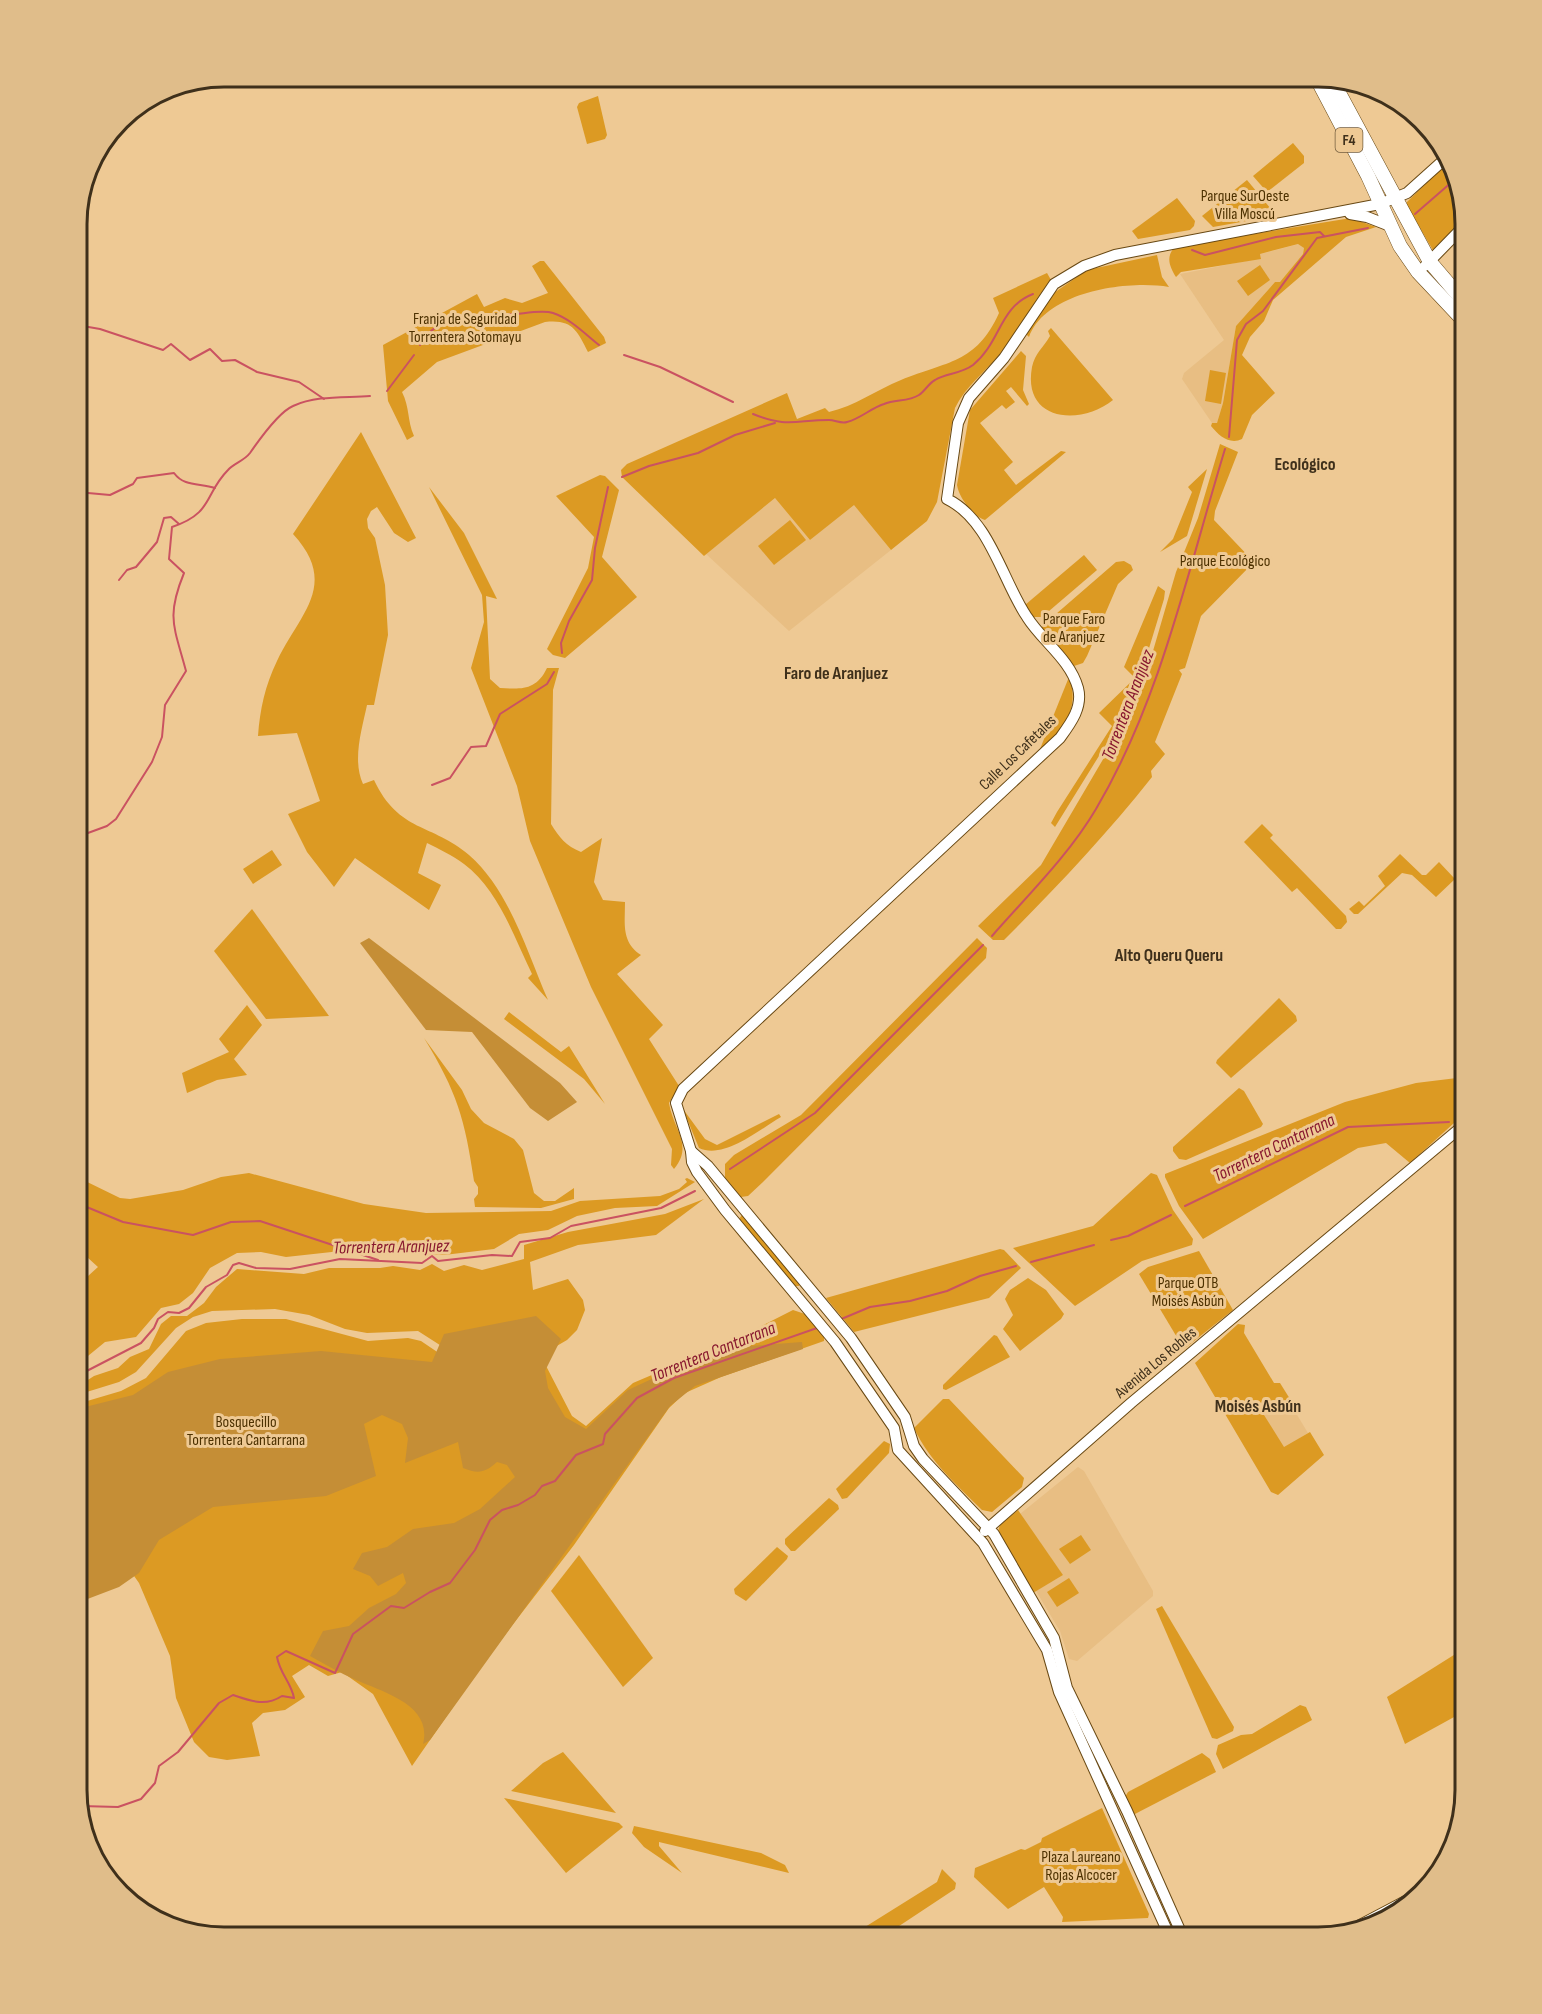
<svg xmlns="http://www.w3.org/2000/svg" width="1542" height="2014" font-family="'Sofia Sans Condensed',sans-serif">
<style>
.built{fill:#e8be83}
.green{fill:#dc9a23}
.forest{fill:#c58e36}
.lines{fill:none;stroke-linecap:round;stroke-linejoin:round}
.stream{stroke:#ca5261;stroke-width:2}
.secondary-casing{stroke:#684813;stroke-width:12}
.highway-casing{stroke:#684813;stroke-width:15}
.secondary{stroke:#fff;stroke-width:10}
.highway{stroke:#fff;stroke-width:14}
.labels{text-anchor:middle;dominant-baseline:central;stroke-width:6;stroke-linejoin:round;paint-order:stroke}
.shield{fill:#eec994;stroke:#745e3f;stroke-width:1.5}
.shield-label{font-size:15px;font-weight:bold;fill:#3f301b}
.park-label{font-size:16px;fill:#4d3100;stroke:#eec994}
.street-label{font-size:16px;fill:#3f301b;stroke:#eec994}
.neighbourhood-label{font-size:18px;font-weight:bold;fill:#3f301b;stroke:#eec994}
.water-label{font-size:18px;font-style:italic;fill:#88182f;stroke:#eec994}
.rim{fill:none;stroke:#3f301b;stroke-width:3}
</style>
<rect width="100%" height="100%" fill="#eec994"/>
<g class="built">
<polygon points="1299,244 1304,248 1303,254 1280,282 1275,282 1236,326 1223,403 1217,423 1212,423 1182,379 1184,373 1224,340 1180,274 1261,258 1260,254"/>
<polygon points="775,498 810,540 854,504 891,550 789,631 706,554"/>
<polygon points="1288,1400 1308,1433 1284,1448 1263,1414"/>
<polygon points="1078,1467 1084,1471 1153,1591 1153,1596 1077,1661 1069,1659 1060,1631 1036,1591 1063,1575 1020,1514"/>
</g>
<g class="green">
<polygon points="598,96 607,135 605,139 587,144 577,107 579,103"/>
<polygon points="1293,143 1304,156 1304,163 1267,192 1253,176"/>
<polygon points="1447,163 1464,219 1434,252 1407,206 1407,202"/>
<polygon points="1247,180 1271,209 1269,217 1213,227 1202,216"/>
<polygon points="1177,198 1195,221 1194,226 1190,230 1138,239 1132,231"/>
<path d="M1351,218L1376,227L1346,237L1273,300L1264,321L1250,337L1242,355L1275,393L1252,415L1242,439C1230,445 1219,436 1211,426L1212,423H1217L1223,403L1236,326L1275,282H1280L1303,254L1304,248L1298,244L1260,254L1261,259L1181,272L1176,277C1170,267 1165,257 1175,247Z"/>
<path d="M1157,255L1162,277L1169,287C1128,280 1046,291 1029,337L1024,332L1051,295L1087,270Z"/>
<path d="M540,261H544L604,337L606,343L588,352C577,330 572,319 545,322L437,362L402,392C410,408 407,420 414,436L407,440L388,401L383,345L477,294L484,307L505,298L522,303L548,293L532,266Z"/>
<polygon points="1260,265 1270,280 1248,296 1237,281"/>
<path d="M1047,273L1051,280C1032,303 1019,331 1000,354C985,372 965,387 955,408L937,502L927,521L891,550L854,505L810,540L775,498L704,556L622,477L621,470L627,464L787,393L797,419L825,408L829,412C855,406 876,390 901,380C947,361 976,364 999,313L993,298Z"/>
<path d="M1051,328L1113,400C1081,426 1022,422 1032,367C1035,353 1043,348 1050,336L1048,331Z"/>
<path d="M1021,351L1026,356L1023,390L1029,404L1027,406L1011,387L1006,391L1015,402L1006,409L1002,405L980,423L1013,462L1004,470L1016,485L1061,451L1066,452L985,520C973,516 959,498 957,485L970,410Z"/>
<polygon points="1210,370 1226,373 1221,404 1205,401"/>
<path d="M361,432L416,538L408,542L394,533L377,507L371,511L367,519L368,528L375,538L385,585L388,635L374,705H367C362,729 352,760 363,784L374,780C399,833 432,823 469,855C510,891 527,952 548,1000L528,978L532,974C514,937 498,889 464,864C452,855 439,849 427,843L418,873L441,885L429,910L355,858L334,887L307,852L288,814L320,801L297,733L258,736C260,709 265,686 277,661C299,614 340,585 293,534Z"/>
<path d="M1220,444L1238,452L1215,511L1214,520L1254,562L1201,616L1185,668L1179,670L1182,674L1155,742L1165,754L1151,771L1152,777C1106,835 1056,888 1004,940H993L978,926L1041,865L1122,727L1146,675L1176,572L1198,518Z"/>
<polygon points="1207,469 1187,536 1160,552 1173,539 1192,492 1188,487"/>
<polygon points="600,475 605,476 619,490 602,557 637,597 565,658 553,655 547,649 588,568 594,537 556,496"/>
<path d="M429,487L464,533L497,599L486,596L490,679L500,688C521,689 536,691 547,668H559L553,690L551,824C559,837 566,846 581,852L602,838L594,882L603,900L625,902C625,923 621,942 641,955L617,974L663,1025L649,1039L679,1086L669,1103C673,1129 694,1145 674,1169L671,1165L672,1149L591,987L530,841L517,786L471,668L484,622L482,595Z"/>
<polygon points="790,520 806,540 774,565 758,546"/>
<polygon points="1084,555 1097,570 1042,617 1033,617 1025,605"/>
<polygon points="1124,561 1131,565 1133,570 1118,584 1087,656 1083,663 1074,666 1041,627 1116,562"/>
<polygon points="1158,586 1165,591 1164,599 1143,668 1115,730 1055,827 1051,823 1057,812 1112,726 1099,713 1135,678 1124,667"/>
<path d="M1069,677C1080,706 1065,731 1040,749Z"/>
<polygon points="1262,824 1273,835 1270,838 1346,916 1347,922 1341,929 1336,929 1297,888 1292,892 1244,842"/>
<polygon points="272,850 282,865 253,884 243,869"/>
<polygon points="1400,854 1422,875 1426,875 1439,862 1455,879 1436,897 1412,875 1402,873 1358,914 1354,914 1349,909 1359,901 1364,906 1385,886 1378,876"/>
<polygon points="252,909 329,1016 266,1019 214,951"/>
<polygon points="977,938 987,948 986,958 763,1182 748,1196 741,1197 725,1178 725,1164 734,1155 801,1115"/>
<polygon points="1279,998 1296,1016 1297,1021 1231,1078 1216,1063 1217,1060"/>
<polygon points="247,1005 262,1025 234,1059 247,1075 217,1080 187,1093 182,1073 229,1052 219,1039"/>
<polygon points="509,1012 561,1052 569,1046 605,1104 584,1079 504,1019"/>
<path d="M424,1038L462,1090L471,1109L484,1123L514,1139L523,1150L534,1193L544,1201H555L574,1188V1199L541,1208L475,1207L474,1199L478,1194V1187L474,1181C465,1119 457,1092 424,1038Z"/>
<polygon points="1465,1077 1465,1113 1410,1163 1386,1143 1358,1148 1203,1239 1179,1206 1165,1177 1165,1174 1345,1102 1416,1083"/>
<polygon points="1239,1088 1244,1091 1263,1124 1261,1127 1186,1160 1179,1159 1173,1151 1173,1147"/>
<path d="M683,1109L705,1139L717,1145L779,1114L781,1117C760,1129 724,1160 699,1148Z"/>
<polygon points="249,1173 364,1204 426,1213 551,1211 580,1201 660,1196 679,1189 687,1182 685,1179 687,1178 695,1182 657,1206 615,1208 577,1216 548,1230 519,1234 494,1249 444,1255 350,1250 286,1257 261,1252 237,1253 210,1268 193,1293 179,1304 161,1308 136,1337 105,1342 77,1365 77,1286 98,1267 77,1248 77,1177 120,1198 130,1199 183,1190 221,1177"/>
<polygon points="1151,1173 1157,1175 1173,1210 1193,1239 1192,1245 1142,1261 1075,1306 1013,1248 1093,1226"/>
<polygon points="704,1199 656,1235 578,1245 530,1262 533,1290 568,1279 583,1300 585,1310 577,1330 567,1340 543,1354 457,1356 418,1331 367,1333 345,1329 309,1315 275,1309 212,1311 193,1317 176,1328 136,1372 119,1382 77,1395 77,1387 94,1376 118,1368 130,1357 149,1349 161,1324 171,1316 187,1316 204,1303 216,1287 237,1269 304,1274 329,1268 380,1268 393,1266 420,1270 432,1264 444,1271 464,1265 482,1270 524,1259 524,1245 568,1232 665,1214"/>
<polygon points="742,1215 800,1283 799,1286 794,1286 739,1219"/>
<polygon points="1000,1249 1004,1250 1021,1268 989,1298 854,1332 826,1298"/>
<polygon points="1199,1251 1233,1310 1184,1349 1139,1274 1148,1267"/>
<polygon points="1028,1278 1046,1290 1064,1314 1061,1319 1020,1351 1003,1329 1013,1315 1005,1299 1010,1290"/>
<polygon points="793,1310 808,1315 824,1334 824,1341 721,1377 685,1393 669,1408 574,1545 487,1658 412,1766 373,1694 342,1672 328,1676 309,1665 292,1676 305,1697 285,1710 263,1713 252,1723 260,1756 227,1760 209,1757 194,1742 176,1698 170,1656 139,1583 77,1495 77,1404 121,1391 146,1378 186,1331 206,1323 242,1319 286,1319 368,1341 408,1338 421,1341 455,1364 544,1362 572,1416 586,1426 633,1383 734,1340"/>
<polygon points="1238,1324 1245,1325 1244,1333 1274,1383 1280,1383 1290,1399 1264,1415 1284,1447 1310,1432 1324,1455 1278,1495 1271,1492 1195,1363"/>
<polygon points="994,1335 997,1336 1010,1357 946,1390 943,1389 943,1385"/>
<path d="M943,1399H949L1024,1478L1022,1487L992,1512L982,1510C956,1484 930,1462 914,1428Z"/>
<polygon points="884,1441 890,1444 889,1453 847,1498 842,1499 836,1489"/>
<polygon points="829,1498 838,1505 839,1509 795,1551 791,1551 785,1544 785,1539"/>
<polygon points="1018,1510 1063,1575 1033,1593 998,1531 1000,1525"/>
<polygon points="1081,1535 1091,1550 1070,1564 1059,1549"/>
<polygon points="777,1547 788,1556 787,1559 749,1598 746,1601 735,1594 734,1589"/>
<polygon points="579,1555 653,1658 623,1687 551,1591"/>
<polygon points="1069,1578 1079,1593 1057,1607 1047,1592"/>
<polygon points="1162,1606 1234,1727 1233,1731 1217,1739 1212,1738 1156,1609"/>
<polygon points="1465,1648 1465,1711 1405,1744 1387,1697"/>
<polygon points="1300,1705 1306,1707 1312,1720 1223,1769 1216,1754 1218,1745 1241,1735 1252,1734"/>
<polygon points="563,1752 616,1813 511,1791 543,1763"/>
<polygon points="1202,1753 1210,1759 1216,1772 1133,1815 1125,1797 1128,1792"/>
<polygon points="504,1798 619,1823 623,1827 566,1873"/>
<polygon points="1102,1808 1149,1914 1148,1918 1062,1922 1063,1917 1044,1887 1008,1909 974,1877 975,1868 1021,1849 1025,1850 1041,1842 1042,1838"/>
<polygon points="634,1826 761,1853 785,1865 789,1873 659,1842 659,1846 682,1873 644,1847 632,1833"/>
<polygon points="942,1869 956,1883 955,1889 887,1934 872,1933 865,1927 937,1882"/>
</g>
<g class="forest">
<polygon points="369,938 560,1083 577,1102 548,1121 530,1108 472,1032 426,1030 360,943"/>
<path d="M536,1316L561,1339L545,1371L548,1388L565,1417L586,1429L628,1390L656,1377L750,1346L802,1342L803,1349L695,1386L670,1406L430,1740L423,1744C433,1705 383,1692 356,1680C340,1673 325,1664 310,1656L323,1631L349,1626L369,1608L396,1594L406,1583L403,1573L378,1586L370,1576L353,1569L362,1553L387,1547L413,1529L454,1523L480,1509L515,1477L507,1465L497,1462C485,1473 478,1474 463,1468L458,1442L405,1463L408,1438L402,1424L382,1415L364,1424L376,1476L326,1496L213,1507L159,1540L139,1573L119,1587L77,1603V1409L133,1395L168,1372L220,1359L321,1351L432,1362L444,1334Z"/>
</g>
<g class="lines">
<g class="stream">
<polyline points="1415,214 1453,181"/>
<polyline points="1192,250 1205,255 1276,237 1320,232 1324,236"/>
<polyline points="77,325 100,329 163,350 171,344 190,360 210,349 222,361 235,360 257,372 299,382 324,399"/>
<path d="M420,345C438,311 483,315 516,314C527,313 543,310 553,313C571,319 585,334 599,345"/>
<polyline points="624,355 660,367 733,402"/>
<polyline points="387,391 414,355"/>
<path d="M753,414C787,428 796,420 829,420C835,420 841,424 847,422C860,419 871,408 884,404C895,399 908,402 919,395C925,391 929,383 935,380C946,373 961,374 973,365C1001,342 999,307 1033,294"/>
<polyline points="1229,437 1237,340 1246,324 1263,311 1317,238 1368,228"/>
<polyline points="622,477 649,466 698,453 735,435 775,423"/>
<path d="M77,492L110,495L133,484L137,478L174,473C184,487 200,483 215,488"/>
<polyline points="119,580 127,570 136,567 157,542 164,518 171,517 179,524"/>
<polyline points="562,653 561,643 569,621 592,580 595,548 608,487"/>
<polyline points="432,785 450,778 471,747 486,746 500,714 547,684 554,672"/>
<path d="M77,837L107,826L116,819L152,762L162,737L165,705L186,671C174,626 166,617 184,573L169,559L172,527C214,513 204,494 228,470C234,463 244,461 250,453C259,440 279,412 293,406C317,395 345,398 370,396"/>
<path d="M992,936C1027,896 1069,855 1096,809C1161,699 1188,570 1225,449"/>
<polyline points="730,1169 815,1113 983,945"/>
<polyline points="77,1203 123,1222 193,1235 231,1222 260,1221 378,1260"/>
<polyline points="1185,1206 1348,1127 1449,1122"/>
<polyline points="1111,1240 1128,1236 1171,1215"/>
<polyline points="1031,1262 1094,1245"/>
<polyline points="839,1320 870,1307 910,1301 947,1291 980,1276 1016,1266"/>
<polyline points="77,1376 141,1343 154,1328 158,1319 168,1312 179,1313 189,1308 206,1287 227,1275 233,1265 239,1263 256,1268 290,1269 340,1259 422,1263 432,1256 438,1261 492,1255 512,1256 520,1242 550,1238 571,1226 661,1208 695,1191"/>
<path d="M81,1806L118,1807L141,1799L155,1783L159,1766L178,1752L219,1703L233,1695C251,1701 265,1707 282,1696L294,1698C291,1682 280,1674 277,1657L286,1651L335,1673L353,1634L391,1606L404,1608L430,1592L450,1583L475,1550L490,1520L502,1510L518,1505L535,1495L542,1486L555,1481L576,1455L603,1444L605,1434L637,1398L674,1378L817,1328"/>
</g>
<g class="secondary-casing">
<g id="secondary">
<polyline points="1350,214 1367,217 1390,226"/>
<polyline points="1425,266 1465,225"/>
<polyline points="691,1151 708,1166 851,1338 905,1417 914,1446 923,1459 994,1534 1054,1638 1067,1688 1127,1811 1183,1937"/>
<polyline points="985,1531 1131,1403 1465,1124"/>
<polyline points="1360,1925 1415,1896"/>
<path d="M1170,1937L1059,1692L1047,1650L983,1543L898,1450L894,1428L835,1342L725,1210L697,1172L692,1162L691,1151L676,1103L683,1089L1060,738C1071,723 1083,707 1078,688C1070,659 1042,641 1027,617C1002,580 990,520 947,499L958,423L969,398L1004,358L1054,284L1084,266L1115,255L1380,204L1407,193L1446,158"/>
</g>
</g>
<g class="highway-casing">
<g id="highway">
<polyline points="1316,77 1368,176 1400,246 1418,272 1465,322"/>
<polyline points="1331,78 1430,262 1465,303"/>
</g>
</g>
<use href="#secondary" class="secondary"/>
<use href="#highway" class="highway"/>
</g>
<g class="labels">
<rect class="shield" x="1335.5" y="128" width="27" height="24" rx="4.5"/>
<g class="shield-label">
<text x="1349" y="140">F4</text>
</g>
<g class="park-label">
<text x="1245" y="196">Parque SurOeste<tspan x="1245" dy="18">Villa Moscú</tspan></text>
<text x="465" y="319">Franja de Seguridad<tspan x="465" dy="18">Torrentera Sotomayu</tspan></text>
<text x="1225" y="561">Parque Ecológico</text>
<text x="1074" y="619">Parque Faro<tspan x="1074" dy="18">de Aranjuez</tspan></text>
<text x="1188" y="1283">Parque OTB<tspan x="1188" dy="18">Moisés Asbún</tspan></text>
<text x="246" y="1422">Bosquecillo<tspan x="246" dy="18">Torrentera Cantarrana</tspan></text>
<text x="1081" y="1857">Plaza Laureano<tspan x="1081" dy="18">Rojas Alcocer</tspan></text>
</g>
<g class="street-label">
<text transform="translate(1018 753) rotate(-44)">Calle Los Cafetales</text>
<text transform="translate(1156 1363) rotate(-40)">Avenida Los Robles</text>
</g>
<g class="neighbourhood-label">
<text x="1305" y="464">Ecológico</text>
<text x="836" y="673">Faro de Aranjuez</text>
<text x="1169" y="955">Alto Queru Queru</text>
<text x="1258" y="1406">Moisés Asbún</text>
</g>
<g class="water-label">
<text transform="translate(1128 705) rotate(-69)">Torrentera Aranjuez</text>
<text transform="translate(1274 1148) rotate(-26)">Torrentera Cantarrana</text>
<text transform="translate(391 1247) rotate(-1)">Torrentera Aranjuez</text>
<text transform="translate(713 1352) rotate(-22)">Torrentera Cantarrana</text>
</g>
</g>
<path d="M0 0H1542V2014H0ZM224 87H1318A137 137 0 0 1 1455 224V1790A137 137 0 0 1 1318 1927H224A137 137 0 0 1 87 1790V224A137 137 0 0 1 224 87Z" fill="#e0bd8a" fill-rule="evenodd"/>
<path class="rim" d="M224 87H1318A137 137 0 0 1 1455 224V1790A137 137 0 0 1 1318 1927H224A137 137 0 0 1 87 1790V224A137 137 0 0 1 224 87Z"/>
</svg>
